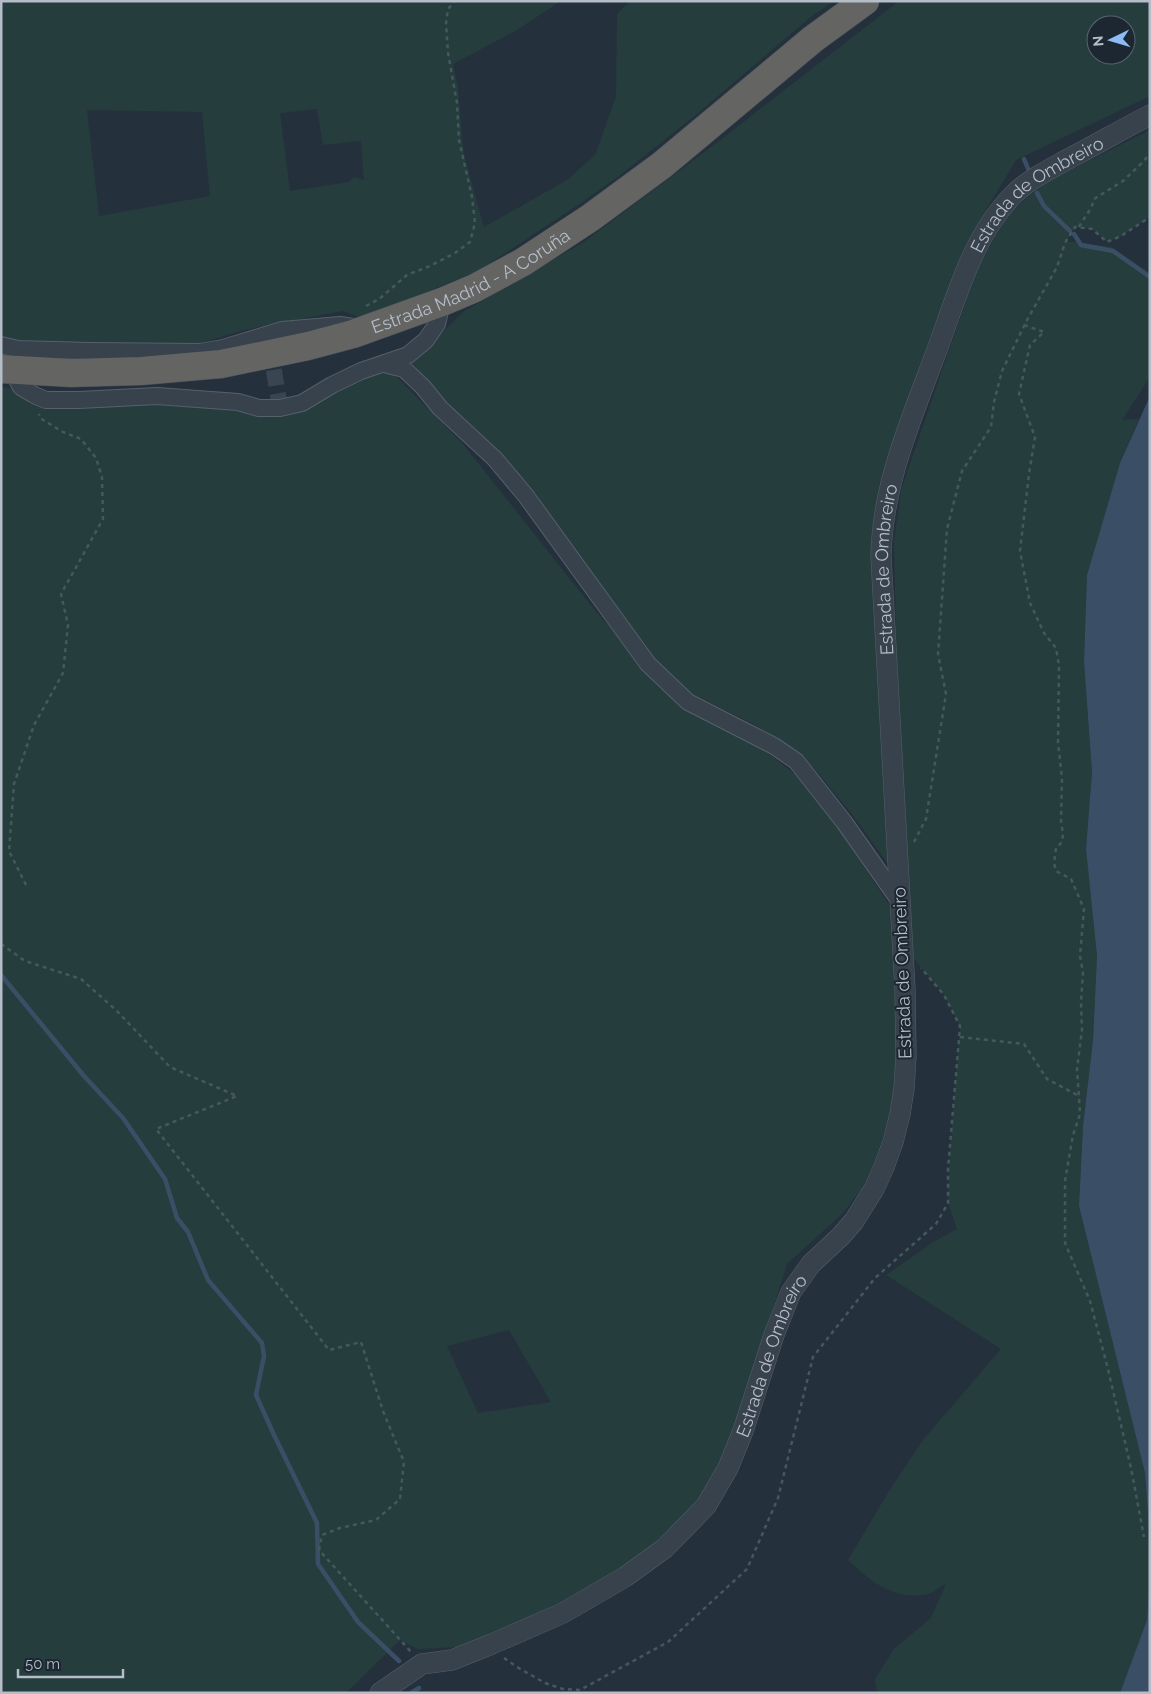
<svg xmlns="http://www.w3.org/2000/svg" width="1151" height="1694" font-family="Raleway,sans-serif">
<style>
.green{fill:#263d3e;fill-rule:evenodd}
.water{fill:#3a4f65}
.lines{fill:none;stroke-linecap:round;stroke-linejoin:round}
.stream{stroke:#3a4f65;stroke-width:4.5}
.minor-tunnel{stroke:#3a4552;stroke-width:16;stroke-dasharray:16 8;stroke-linecap:butt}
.minor-casing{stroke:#56606b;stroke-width:18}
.tertiary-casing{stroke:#56606b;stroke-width:21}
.trunk-casing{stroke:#434d58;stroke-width:29}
.path{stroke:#44595b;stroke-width:2.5;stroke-dasharray:4 4;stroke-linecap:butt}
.minor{stroke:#38424d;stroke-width:16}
.tertiary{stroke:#38424d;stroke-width:20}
.trunk{stroke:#646462;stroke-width:28}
.labels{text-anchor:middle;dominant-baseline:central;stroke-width:4;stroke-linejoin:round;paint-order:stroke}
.street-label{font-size:18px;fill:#b4bdc8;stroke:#1d2732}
</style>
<rect width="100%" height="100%" fill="#25303d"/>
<g class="green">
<path d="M1,1H561L517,30L453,64L458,87L462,138L465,159L484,227L567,180L595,155L616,97L617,14L630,1H835L813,15L697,114L619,176L578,205L478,271L362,318L342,311L244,330L191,346L1,341ZM317,109L323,145L361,141L364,180L354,177L349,182L290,191L280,113ZM87,110L202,112L210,196L99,216Z"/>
<path d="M899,1H1150V96L1016,160L987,208L949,289L889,460L894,872L851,813L801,753L751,723L687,691L653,658L551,520L412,363L463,312L584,242L710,148ZM1096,25H1126V55H1096Z"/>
<path d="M1150,130V217L1121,236L1107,242L1092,229L1075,227L1066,242H1076L1112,247L1150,273V377L1122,420L1139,419L1120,463L1087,575L1084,662L1092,772L1086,849L1097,956L1093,1040L1083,1126L1079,1206L1145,1473L1150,1542V1577L1147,1620L1120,1693H877L875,1679L894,1649L931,1618L946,1584C940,1586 934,1592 929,1594C895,1601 871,1582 848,1560L889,1491L923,1440L1001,1349L886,1275L933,1242L957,1229L948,1203L950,1150L960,1026L944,995L913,958L899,785L894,542L901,490L968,295L979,266L1001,227L1012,212L1027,197L1045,183Z"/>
<path d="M392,372L463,444L589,603L661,687L769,754L810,786L894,912L897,1055L892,1107L876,1160L862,1188L843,1213L787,1264L747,1394L716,1481L661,1542L586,1592L536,1616L459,1647L418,1649L400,1640L346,1693H1V387L10,388L29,404L154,401L265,412L371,373ZM509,1330L551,1402L478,1413L447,1346Z"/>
</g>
<g class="water">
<polygon points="1150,396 1150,1542 1145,1473 1079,1206 1083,1126 1093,1040 1097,956 1086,849 1092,772 1084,662 1087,575 1120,463"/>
<polygon points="1150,1577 1150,1693 1120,1693 1147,1620"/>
</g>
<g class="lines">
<g class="stream">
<polyline points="1024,159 1029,171"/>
<polyline points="1037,193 1044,206 1070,231"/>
<polyline points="1074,234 1081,245 1113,251 1150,277"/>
<polyline points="1,975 84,1076 123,1118 165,1179 177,1218 188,1232 208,1280 262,1343 264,1356 256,1395 274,1435 317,1523 318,1564 358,1622 399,1661"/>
<polyline points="411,1693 419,1688"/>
</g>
<polyline class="minor-tunnel" points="270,346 280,408"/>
<g class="minor-casing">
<g id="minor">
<polyline points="1,345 18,349 90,351 200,352 223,348 282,330 340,325 353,327"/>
<polyline points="384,364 404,369 423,387 440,408 495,459 526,496 648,664 688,702 774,746 796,761 844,822 901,903"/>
<polyline points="12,371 21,387 34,395 46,400 79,400 157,396 238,402 259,408 280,408 302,403 332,385 361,371 408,355 426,340 437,324 442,302"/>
</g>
</g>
<g class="tertiary-casing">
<g id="tertiary">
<path id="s1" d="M380,1693L422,1664L452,1660L492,1644L563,1613L625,1577L665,1548L706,1506L728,1468L743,1431L774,1335L791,1292L811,1264L841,1236L854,1221L874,1189L884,1167L893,1142L900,1114L904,1089L906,1056L905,989L881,557C882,484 912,418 937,350C957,296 972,237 1013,195C1029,179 1050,169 1070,158C1097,144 1123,129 1150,115"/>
</g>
</g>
<g class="trunk-casing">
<g id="trunk">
<path id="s2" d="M1,369L71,373L141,371L221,364L308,346L353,334L442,302L475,288L523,262L590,218L662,165L813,39L865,1"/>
</g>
</g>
<g class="path">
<path d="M1079,227C1084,217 1092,210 1094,199L1123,181L1144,161L1150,153"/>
<polyline points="366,306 379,299 407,275 430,266 455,253 470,242 475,223 472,197 459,140 457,103 448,53 446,23 448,9 455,1"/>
<polyline points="1024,325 1044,332 1030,345 1019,394 1035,437 1029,474 1020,551 1030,603 1044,633 1056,648 1059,666 1058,743 1062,778 1061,821 1063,834 1062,842 1056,848 1054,863 1056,871 1071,879 1084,909 1080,956 1083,972 1081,1002 1082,1030 1077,1069 1080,1114 1073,1135 1065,1181 1065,1243 1090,1301 1107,1365 1131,1468 1144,1537"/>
<polyline points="914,842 926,819 946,694 938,654 947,529 962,471 991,427 994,402 1002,371 1027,320 1057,267 1065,243 1075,227 1092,229 1107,242 1121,236 1150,217"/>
<polyline points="26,885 9,851 14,784 34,725 63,673 68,625 61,594 103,519 102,477 96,458 81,439 63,432 40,418 39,414"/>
<polyline points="1,944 25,961 81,979 116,1010 170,1067 237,1096 156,1129 329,1350 361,1342 383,1411 404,1462 400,1499 376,1520 340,1528 322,1535 319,1550 412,1653"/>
<polyline points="960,1037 1024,1044 1047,1079 1079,1096"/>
<polyline points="504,1658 517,1667 545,1683 563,1689 580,1690 668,1642 747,1569 778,1498 813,1357 875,1278 936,1224 948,1203 948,1169 960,1026 944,995 921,968"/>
</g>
<use href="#minor" class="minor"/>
<use href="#tertiary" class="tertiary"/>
<use href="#trunk" class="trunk"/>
</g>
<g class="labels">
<g class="street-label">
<text stroke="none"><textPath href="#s1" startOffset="1791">Estrada de Ombreiro</textPath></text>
<text stroke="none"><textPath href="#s2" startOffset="485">Estrada Madrid - A Coruña</textPath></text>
<text stroke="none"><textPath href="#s1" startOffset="1371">Estrada de Ombreiro</textPath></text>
<text transform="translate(902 973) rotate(-92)">Estrada de Ombreiro</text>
<text stroke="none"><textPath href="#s1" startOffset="546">Estrada de Ombreiro</textPath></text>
</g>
</g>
<rect width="1151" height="1694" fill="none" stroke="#b4bdc8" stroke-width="5"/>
<g transform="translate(1111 40) rotate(265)"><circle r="24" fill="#1d2732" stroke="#59636e"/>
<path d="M0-4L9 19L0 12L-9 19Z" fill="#8dbbf5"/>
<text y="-8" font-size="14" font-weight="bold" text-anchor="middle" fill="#b4bdc8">N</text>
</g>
<path d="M18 1669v8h105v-8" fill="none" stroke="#b4bdc8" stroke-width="2.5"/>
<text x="25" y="1669" font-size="15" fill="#b4bdc8" stroke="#1d2732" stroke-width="4" paint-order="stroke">50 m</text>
</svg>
